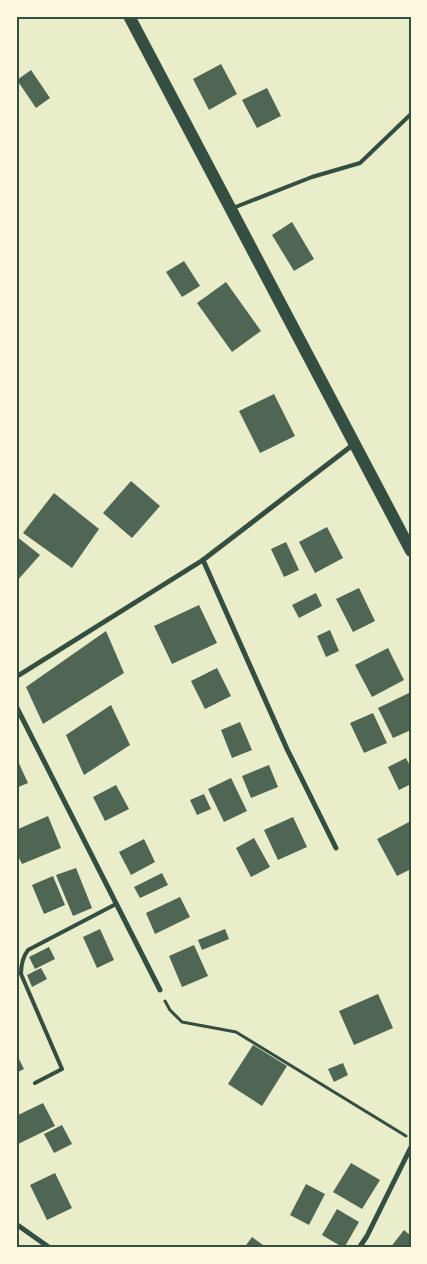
<svg xmlns="http://www.w3.org/2000/svg" width="427" height="1264" font-family="'Alegreya Sans',sans-serif">
<style>
.building{fill:#4f6655}
.lines{fill:none;stroke-linecap:round;stroke-linejoin:round}
.path{stroke:#344e41;stroke-width:3}
.service{stroke:#344e41;stroke-width:4}
.minor{stroke:#344e41;stroke-width:5}
.primary{stroke:#344e41;stroke-width:12}
.neatline{fill:none;stroke:#344e41;stroke-width:2}
</style>
<rect width="100%" height="100%" fill="#e9edc9"/>
<g class="building">
<polygon points="221,64 237,94 209,110 193,79"/>
<polygon points="31,70 50,98 36,108 17,80"/>
<polygon points="267,88 281,116 257,128 242,100"/>
<polygon points="292,222 314,259 294,271 272,235"/>
<polygon points="184,261 200,286 182,297 166,272"/>
<polygon points="226,282 261,331 232,352 197,303"/>
<polygon points="274,394 295,436 260,453 239,411"/>
<polygon points="131,481 160,506 132,538 103,513"/>
<polygon points="54,493 99,529 72,568 23,533"/>
<polygon points="327,527 343,558 315,573 299,542"/>
<polygon points="16,536 40,555 16,582"/>
<polygon points="286,542 299,570 284,577 271,549"/>
<polygon points="359,588 375,621 353,632 336,599"/>
<polygon points="316,593 322,606 299,618 292,605"/>
<polygon points="199,605 217,643 172,664 154,626"/>
<polygon points="330,630 339,651 326,657 317,636"/>
<polygon points="106,631 124,673 43,724 26,687"/>
<polygon points="388,648 404,680 372,697 355,665"/>
<polygon points="217,668 231,696 205,709 191,681"/>
<polygon points="411,692 411,730 393,738 378,708"/>
<polygon points="111,705 130,745 84,775 66,735"/>
<polygon points="373,713 387,743 364,753 350,723"/>
<polygon points="240,722 252,750 232,758 221,730"/>
<polygon points="16,757 28,783 16,788"/>
<polygon points="406,758 411,768 411,784 399,790 388,767"/>
<polygon points="269,765 278,787 251,798 242,776"/>
<polygon points="231,778 247,811 224,822 208,789"/>
<polygon points="116,785 129,809 105,821 93,797"/>
<polygon points="204,794 211,809 197,815 190,800"/>
<polygon points="48,816 61,848 22,864 16,852 16,830"/>
<polygon points="293,817 307,847 278,860 264,830"/>
<polygon points="409,822 411,825 411,869 397,876 377,839"/>
<polygon points="254,838 270,867 251,877 236,848"/>
<polygon points="144,839 155,862 131,875 119,852"/>
<polygon points="76,868 92,908 73,916 56,875"/>
<polygon points="162,873 168,885 140,898 134,887"/>
<polygon points="53,876 65,905 44,914 32,885"/>
<polygon points="180,897 190,917 155,934 146,913"/>
<polygon points="100,929 114,960 97,968 83,937"/>
<polygon points="225,929 229,939 202,950 198,940"/>
<polygon points="194,945 208,976 182,987 169,956"/>
<polygon points="49,947 55,959 35,969 29,957"/>
<polygon points="41,968 47,979 32,987 27,975"/>
<polygon points="378,994 393,1028 354,1045 339,1011"/>
<polygon points="253,1045 287,1066 262,1106 228,1084"/>
<polygon points="16,1053 24,1069 16,1073"/>
<polygon points="343,1063 348,1075 334,1082 328,1069"/>
<polygon points="43,1103 55,1126 16,1145 16,1116"/>
<polygon points="62,1125 72,1144 54,1153 44,1134"/>
<polygon points="351,1163 380,1180 362,1209 333,1192"/>
<polygon points="55,1173 72,1208 47,1220 30,1185"/>
<polygon points="306,1184 325,1194 309,1225 290,1215"/>
<polygon points="337,1209 359,1222 344,1248 322,1235"/>
<polygon points="404,1230 411,1236 411,1248 390,1248"/>
<polygon points="252,1237 267,1248 244,1248"/>
</g>
<g class="lines">
<polyline class="path" points="165,1001 170,1010 182,1022 236,1032 406,1136"/>
<g class="service">
<polyline points="233,208 312,177 360,163 411,114"/>
<path d="M35,1083L62,1069L21,974C21,965 22,958 28,950L116,904"/>
</g>
<g class="minor">
<polyline points="203,560 287,749 336,848"/>
<polyline points="16,677 203,560 354,444"/>
<polyline points="16,706 160,990"/>
<polyline points="16,1224 50,1248"/>
<polyline points="359,1248 367,1236 411,1147"/>
</g>
<polyline class="primary" points="129,16 411,551"/>
</g>
<rect width="427" height="1264" fill="none" stroke="#fefae0" stroke-width="35"/>
<rect x="18" y="18" width="392" height="1228" class="neatline"/>
</svg>
